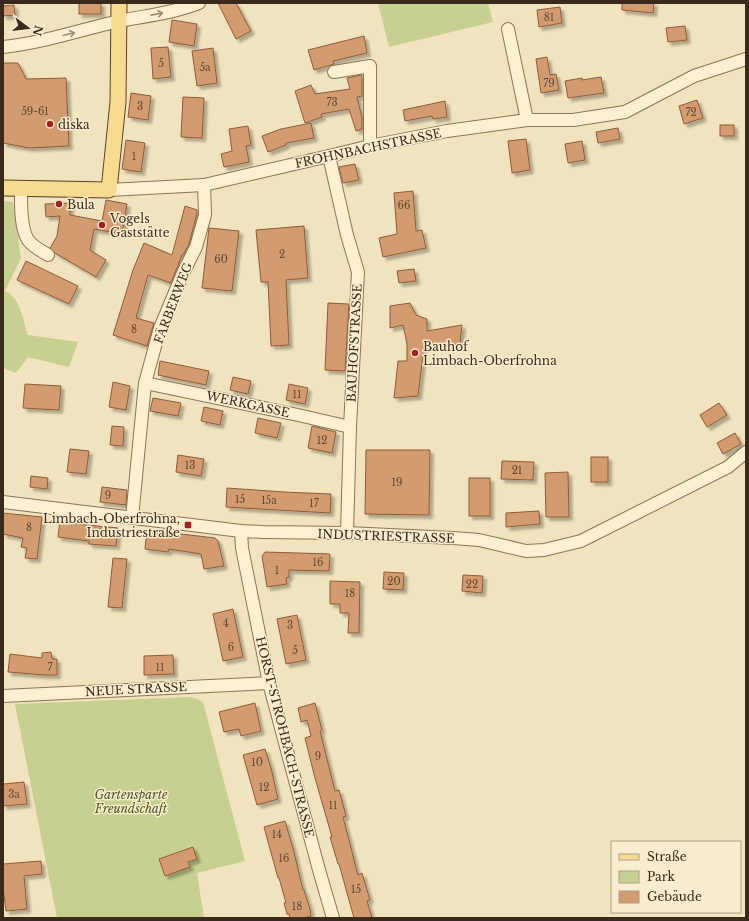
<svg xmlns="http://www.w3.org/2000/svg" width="749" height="921" font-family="'Libre Baskerville',serif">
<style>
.green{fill:#c8d091}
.building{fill:#d39b70;stroke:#8c5b39;filter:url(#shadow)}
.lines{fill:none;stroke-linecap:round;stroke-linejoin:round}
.minor-casing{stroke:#8b7355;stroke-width:14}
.major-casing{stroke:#58402a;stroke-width:17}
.minor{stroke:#fcf0d1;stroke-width:12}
.major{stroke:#f9da91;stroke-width:15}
.oneway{stroke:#9a8d76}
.poi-dot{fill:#9f2120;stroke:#f8edce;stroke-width:1.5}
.labels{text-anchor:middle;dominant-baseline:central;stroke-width:3;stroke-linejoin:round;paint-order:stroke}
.number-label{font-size:10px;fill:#604630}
.poi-label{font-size:12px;fill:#392a1b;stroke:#f8edce;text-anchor:start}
.street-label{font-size:12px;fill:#392a1b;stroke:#f8edce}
.park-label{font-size:12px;font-style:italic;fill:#485720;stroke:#f8edce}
</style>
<defs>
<filter id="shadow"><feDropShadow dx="3.5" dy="3.5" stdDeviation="1" flood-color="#0004"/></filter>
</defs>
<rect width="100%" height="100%" fill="#f1e3bd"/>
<g class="green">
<polygon points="378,3 488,3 493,22 389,47"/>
<path d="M3,201L13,202L21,258L5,291C21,298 23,321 28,335L78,342L69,367L28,357L16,373L3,368Z"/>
<polygon points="192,697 203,702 245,861 197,873 204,918 57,918 15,704"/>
</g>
<g class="building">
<rect x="79" y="3" width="22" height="11"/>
<polygon points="218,3 236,3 251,31 236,39"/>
<polygon points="622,3 654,3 653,13 622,10"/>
<polygon points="14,5 15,15 3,16 3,6"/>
<polygon points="560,7 562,23 539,27 537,10"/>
<polygon points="172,20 197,24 194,46 169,42"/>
<polygon points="685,26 687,40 668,42 666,28"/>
<polygon points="364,36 367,53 333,61 334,64 314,70 308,50"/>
<polygon points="168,47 171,77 153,79 151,48"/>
<polygon points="213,48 217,83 197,86 192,51"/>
<polygon points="547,57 550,75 556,74 559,90 541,93 536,59"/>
<polygon points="3,63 18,63 26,79 66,78 69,146 29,148 3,143"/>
<polygon points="362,75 362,96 357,97 362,118 362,129 356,131 349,109 321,114 322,117 305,123 295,91 311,85 315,94 350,89 347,78"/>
<polygon points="601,77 604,93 568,98 565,81 582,78 582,80"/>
<polygon points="131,93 151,96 148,120 128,117"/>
<polygon points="183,97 204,98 202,138 181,137"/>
<polygon points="697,100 703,118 684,124 679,106"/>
<polygon points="445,101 447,117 433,119 432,116 405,121 403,110"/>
<polygon points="311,123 314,138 286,143 286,145 268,152 262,136 281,129"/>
<rect x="720" y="125" width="14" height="11"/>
<polygon points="248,126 251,145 246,146 249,162 224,167 221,154 232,151 229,129"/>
<polygon points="618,128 620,139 598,143 596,132"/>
<polygon points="526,139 530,170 512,173 508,141"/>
<polygon points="126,140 145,143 141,172 122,169"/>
<polygon points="582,141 585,160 568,163 565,144"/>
<polygon points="355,164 359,180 343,183 339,167"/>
<polygon points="413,191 416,231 422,230 426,248 383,257 379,238 397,234 394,193"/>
<polygon points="106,200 127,204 122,234 94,229 90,250 106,260 96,277 55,253 50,248 57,236 60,216 46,217 45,204 70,203 70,215 102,221"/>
<polygon points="185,206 197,210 197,214 189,244 183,255 182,255 171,283 148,275 136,318 154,323 147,346 113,335 133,270 144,243 172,255"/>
<polygon points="304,226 308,278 286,280 289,345 271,346 268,282 261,282 256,230"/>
<polygon points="209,228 239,231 232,291 202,288"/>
<polygon points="26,261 78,286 69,304 17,280"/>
<polygon points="414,269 416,281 399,283 397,271"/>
<polygon points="328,303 349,304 345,371 325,370"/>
<polygon points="410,303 416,315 427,319 427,331 462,325 460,344 424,346 418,396 394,398 398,361 407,361 407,344 403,325 390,328 390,306"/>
<polygon points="160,361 209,371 206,385 158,375"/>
<polygon points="233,377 251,381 248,394 230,390"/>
<polygon points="113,382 130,386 126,410 109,407"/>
<polygon points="25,384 61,386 59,410 23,408"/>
<polygon points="289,384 308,388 305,404 286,400"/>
<polygon points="153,398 181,403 178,416 150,411"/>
<polygon points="719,403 727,415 707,427 700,415"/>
<polygon points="204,407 223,411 220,425 201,421"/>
<polygon points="258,418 281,423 277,438 255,433"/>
<polygon points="112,426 124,427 123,446 110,445"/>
<polygon points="312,426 336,432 332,453 308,448"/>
<polygon points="735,433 741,444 723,454 717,443"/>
<polygon points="70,449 89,451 86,474 67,472"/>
<polygon points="366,450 430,450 429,515 365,514"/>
<polygon points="178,455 204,459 201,476 176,472"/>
<rect x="591" y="457" width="17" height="25"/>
<polygon points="502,461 534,462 533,480 501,479"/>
<polygon points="568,472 569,517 546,517 545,473"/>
<polygon points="31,476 48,478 47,489 30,487"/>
<rect x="469" y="478" width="21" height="38"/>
<polygon points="102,487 127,490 126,505 100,502"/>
<polygon points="227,488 284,492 331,494 330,513 226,507"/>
<polygon points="539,511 540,524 506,527 506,513"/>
<polygon points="3,513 42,517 37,559 25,558 27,548 21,547 23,538 3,534"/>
<polygon points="60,520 76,523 76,524 118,528 116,546 89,544 89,541 58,537"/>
<polygon points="147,530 215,538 218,541 219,545 224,566 204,569 201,554 169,549 168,552 145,549"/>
<polygon points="265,552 330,554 329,571 289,570 289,577 286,578 287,584 267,587 262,556"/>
<polygon points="113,558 127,559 122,608 108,607"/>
<polygon points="384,572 404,573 403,590 383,589"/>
<polygon points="463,575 483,576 482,593 462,591"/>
<polygon points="330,581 360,582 359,633 348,633 349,613 340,613 340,604 330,604"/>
<polygon points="233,609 243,657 223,661 213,614"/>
<polygon points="297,615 306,660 286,664 277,619"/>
<polygon points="51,652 52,659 57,659 57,675 45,675 8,672 10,654 42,658 42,653"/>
<polygon points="173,655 174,674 144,675 144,656"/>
<polygon points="255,703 261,731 241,736 239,729 224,732 219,712"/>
<polygon points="315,703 322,730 320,731 335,791 339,790 346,816 343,817 358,875 362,873 370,900 367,901 372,918 354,918 339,864 338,864 330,837 332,837 315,778 305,738 311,736 307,720 301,722 298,708"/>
<polygon points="265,749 271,768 278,799 257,805 243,755"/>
<polygon points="24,782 27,804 3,806 3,784"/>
<polygon points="285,821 294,852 303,890 304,890 310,909 311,916 303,918 290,918 289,914 287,914 284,903 286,903 279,878 278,878 264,827"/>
<polygon points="193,847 197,859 188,862 190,867 165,876 159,859"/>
<polygon points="41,861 42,874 24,876 27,909 6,911 3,888 3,864"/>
</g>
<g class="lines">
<g class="minor-casing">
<g id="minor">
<polyline points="508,29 527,120"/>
<path d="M3,47C42,43 80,30 119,21C145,16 174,13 199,3"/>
<polyline points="334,72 370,66 370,146"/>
<polyline points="329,156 347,235 358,272 350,427 347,533"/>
<path d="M21,188C21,202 20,228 28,240C33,247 42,251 48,255"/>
<polyline points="109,190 204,185 329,156 370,146 447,131 527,120 573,120 625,112 694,76 746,59"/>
<polyline points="145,383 298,415 350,427"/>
<polyline points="3,502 241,531 263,532 347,533 453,538 479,540 526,551 544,550 581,541 728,467 746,452"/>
<polyline points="132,518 145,383 160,328 183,273 196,247 205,215 204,185"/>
<polyline points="241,531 242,548 269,683 319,870 333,918"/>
<polyline points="3,696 269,683"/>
</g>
</g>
<g class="major-casing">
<polyline id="major" points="3,188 109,190 118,102 119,3"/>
</g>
<use href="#minor" class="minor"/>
<use href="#major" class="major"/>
</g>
<defs><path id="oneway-shaft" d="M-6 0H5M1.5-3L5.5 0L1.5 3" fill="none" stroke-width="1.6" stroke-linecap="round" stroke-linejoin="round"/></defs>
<g class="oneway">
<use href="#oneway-shaft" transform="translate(157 14) rotate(-11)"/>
<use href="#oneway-shaft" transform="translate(69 34) rotate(-14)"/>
</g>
<g class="poi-dot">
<circle cx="50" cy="124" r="4"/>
<circle cx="59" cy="204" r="4"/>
<circle cx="102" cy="225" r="4"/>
<circle cx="415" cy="353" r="4"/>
<rect x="184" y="521" width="8" height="8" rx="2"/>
</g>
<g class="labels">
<g class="number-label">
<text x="549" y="17">81</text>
<text x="161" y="63">5</text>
<text x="205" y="67">5a</text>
<text x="549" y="83">79</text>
<text x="332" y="102">73</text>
<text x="140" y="106">3</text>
<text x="35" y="111">59-61</text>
<text x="691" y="112">72</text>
<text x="134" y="156">1</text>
<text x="404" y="205">66</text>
<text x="282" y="254">2</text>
<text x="221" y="259">60</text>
<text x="134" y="329">8</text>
<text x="297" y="394">11</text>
<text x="322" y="440">12</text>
<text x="190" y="465">13</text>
<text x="517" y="470">21</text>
<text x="397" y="482">19</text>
<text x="108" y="495">9</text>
<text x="240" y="499">15</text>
<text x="269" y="500">15a</text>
<text x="314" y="503">17</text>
<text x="29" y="527">8</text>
<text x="318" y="562">16</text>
<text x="277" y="570">1</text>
<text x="394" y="581">20</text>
<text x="472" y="584">22</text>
<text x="350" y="593">18</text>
<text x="226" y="623">4</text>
<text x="290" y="625">3</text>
<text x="231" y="647">6</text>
<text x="295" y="650">5</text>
<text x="50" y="667">7</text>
<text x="160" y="667">11</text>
<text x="318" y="756">9</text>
<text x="257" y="762">10</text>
<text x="264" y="787">12</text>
<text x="14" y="794">3a</text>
<text x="333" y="805">11</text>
<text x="277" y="834">14</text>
<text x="284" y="858">16</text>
<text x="356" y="889">15</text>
<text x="297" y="906">18</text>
</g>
<g class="poi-label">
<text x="58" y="124">diska</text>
<text x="67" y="204">Bula</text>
<text x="110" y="218">Vogels<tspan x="110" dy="14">Gaststätte</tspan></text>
<text x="423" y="346">Bauhof<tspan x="423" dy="14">Limbach-Oberfrohna</tspan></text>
<text x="180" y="518" text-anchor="end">Limbach-Oberfrohna,<tspan x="180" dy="14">Industriestraße</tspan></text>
</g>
<g class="street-label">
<text transform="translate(368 148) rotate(-12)">FROHNBACHSTRASSE</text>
<text transform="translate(173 303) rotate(-69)">FÄRBERWEG</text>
<text transform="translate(354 343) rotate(-87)">BAUHOFSTRASSE</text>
<text transform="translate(248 404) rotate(12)">WERKGASSE</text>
<text transform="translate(386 536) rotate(2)">INDUSTRIESTRASSE</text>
<text transform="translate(136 689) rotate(-3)">NEUE STRASSE</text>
<text transform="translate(285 737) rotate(76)">HORST-STROHBACH-STRASSE</text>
</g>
<g class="park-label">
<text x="131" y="794">Gartensparte<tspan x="131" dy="14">Freundschaft</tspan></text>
</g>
</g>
<rect width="749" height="921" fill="none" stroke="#392a1b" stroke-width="8"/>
<rect x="611" y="841" width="130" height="72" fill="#f8edce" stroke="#ac9f86"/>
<rect x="619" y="854" width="20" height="6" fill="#f9da91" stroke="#ac9f86"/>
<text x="647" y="861" font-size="12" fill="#392a1b">Straße</text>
<rect x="619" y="871" width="20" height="12" fill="#c8d091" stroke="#ac9f86"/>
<text x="647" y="881" font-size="12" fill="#392a1b">Park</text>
<rect x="619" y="891" width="20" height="12" fill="#d39b70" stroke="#ac9f86"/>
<text x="647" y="901" font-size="12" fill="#392a1b">Gebäude</text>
<g transform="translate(28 28) rotate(105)" stroke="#f8edce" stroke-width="3" paint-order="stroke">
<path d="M0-3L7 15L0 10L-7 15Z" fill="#392a1b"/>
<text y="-6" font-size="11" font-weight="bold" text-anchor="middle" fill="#392a1b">N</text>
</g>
</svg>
